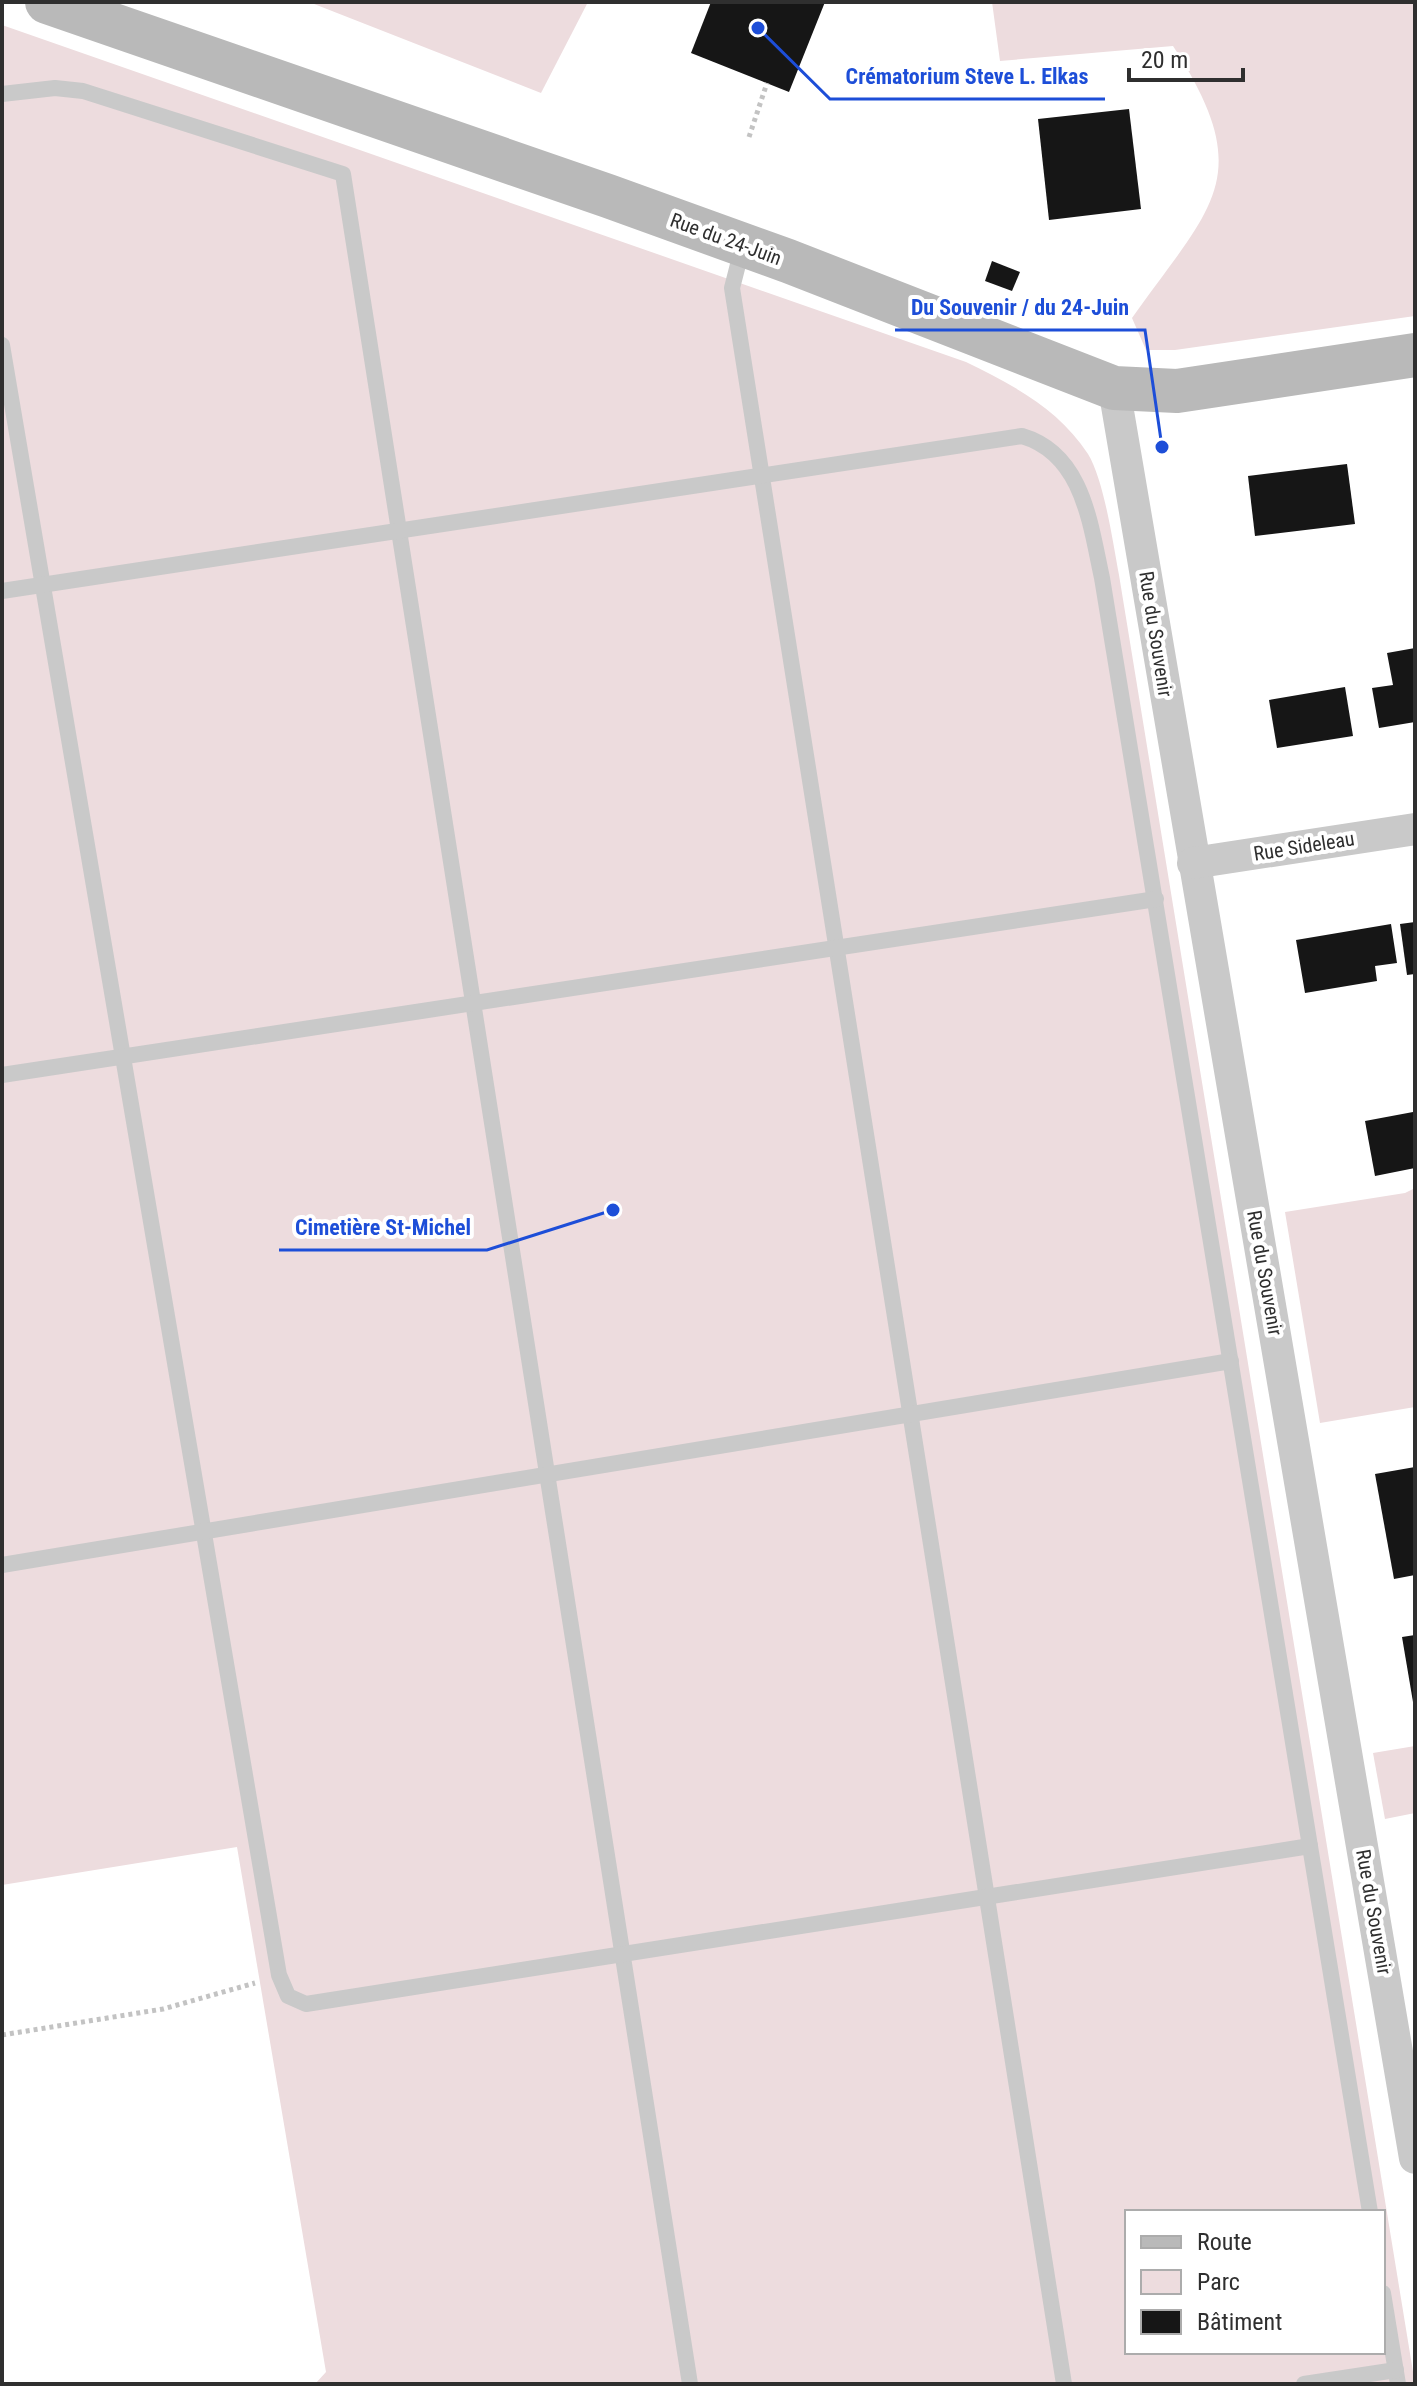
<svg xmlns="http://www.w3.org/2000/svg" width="1417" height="2386" font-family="'Roboto Condensed',sans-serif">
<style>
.green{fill:#eddcde;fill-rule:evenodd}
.building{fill:#161616}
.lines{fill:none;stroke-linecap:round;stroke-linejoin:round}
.path{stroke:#c3c3c3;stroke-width:5;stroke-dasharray:4 4;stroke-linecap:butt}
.lane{stroke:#c9c9c9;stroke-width:16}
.street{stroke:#c9c9c9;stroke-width:32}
.secondary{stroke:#b9b9b9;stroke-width:44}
.labels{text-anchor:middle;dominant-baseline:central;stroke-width:8;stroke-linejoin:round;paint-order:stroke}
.street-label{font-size:20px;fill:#2f2f2f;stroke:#fff}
.leader{fill:none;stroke:#1d4ed8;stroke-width:3}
.callout-dot{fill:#1d4ed8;stroke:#fff;stroke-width:3}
.callout-label{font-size:22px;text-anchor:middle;font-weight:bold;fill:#1d4ed8;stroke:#fff;stroke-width:8;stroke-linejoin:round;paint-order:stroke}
</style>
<rect width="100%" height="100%" fill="#fff"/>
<g class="green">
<polygon points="309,2 588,2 541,93"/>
<path d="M992,2H1415V316L1175,350H1146L1132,318C1211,206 1259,178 1173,46L1000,61Z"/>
<path d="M2,25L966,362C1013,385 1059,409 1088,454C1104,480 1113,543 1119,575L1415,2384H315L326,2372L237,1847L2,1885ZM1127,2212H1383V2352H1127Z"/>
<polygon points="1415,1188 1415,1407 1320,1423 1285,1212 1405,1193"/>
<polygon points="1415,1746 1415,1813 1385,1819 1373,1753"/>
</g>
<g class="building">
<polygon points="711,2 825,2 789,92 691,53"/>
<polygon points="1129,109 1141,209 1049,220 1038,119"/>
<polygon points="992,261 1020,272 1012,291 985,281"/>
<polygon points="1347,464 1355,524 1255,536 1248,476"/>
<polygon points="1415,648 1415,722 1379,728 1372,688 1393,685 1387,653"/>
<polygon points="1345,687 1353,736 1277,748 1269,700"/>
<polygon points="1415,922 1415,974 1407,975 1400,924"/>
<polygon points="1391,924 1397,963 1375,966 1377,981 1305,993 1296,940"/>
<polygon points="1413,1112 1415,1168 1375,1176 1365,1121"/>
<polygon points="1415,1467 1415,1575 1394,1579 1375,1474"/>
<polygon points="1415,1635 1415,1702 1413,1702 1402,1637"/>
</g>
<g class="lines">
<g class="path">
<polyline points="749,137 767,83"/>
<polyline points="2,2035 163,2009 255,1983"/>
</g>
<g class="lane">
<polyline points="2,94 55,88 83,91 343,174 690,2384"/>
<polyline points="743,245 732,288 1064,2384"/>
<polyline points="2,345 279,1975 288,1996 306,2004 1310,1846"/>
<path d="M2,591L1022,436C1083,454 1090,523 1102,578L1370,2212"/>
<polyline points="2,1075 1156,899"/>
<polyline points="2,1565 1231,1361"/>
<polyline points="1383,2293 1398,2384"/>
<polyline points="1304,2384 1396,2370"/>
</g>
<g class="street">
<polyline points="1114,388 1415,2158"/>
<polyline points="1193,863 1415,829"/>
</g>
<polyline class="secondary" points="47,2 608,196 788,261 1114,388 1177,391 1415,355"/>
</g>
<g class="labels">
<g class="street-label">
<text transform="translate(726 239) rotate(20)">Rue du 24-Juin</text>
<text transform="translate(1156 634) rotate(81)">Rue du Souvenir</text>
<text transform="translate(1304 846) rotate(-9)">Rue Sideleau</text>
<text transform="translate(1265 1273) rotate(80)">Rue du Souvenir</text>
<text transform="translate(1374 1912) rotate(80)">Rue du Souvenir</text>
</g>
</g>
<path class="leader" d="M758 28L830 99H1105M1162 447L1145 330H895M613 1210L487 1250H279"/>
<g class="callout-dot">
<circle cx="758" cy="28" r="8"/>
<circle cx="1162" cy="447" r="8"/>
<circle cx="613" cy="1210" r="8"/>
</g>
<g class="callout-label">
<text x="967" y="84">Crématorium Steve L. Elkas</text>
<text x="1020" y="315">Du Souvenir / du 24-Juin</text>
<text x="383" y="1235">Cimetière St-Michel</text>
</g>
<rect width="1417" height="2386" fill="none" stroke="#2f2f2f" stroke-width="8"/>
<rect x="1125" y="2210" width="260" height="144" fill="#ffffff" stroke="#acacac" stroke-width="2"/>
<rect x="1141" y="2236" width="40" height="12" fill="#b9b9b9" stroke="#acacac" stroke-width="2"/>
<text x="1197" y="2250" font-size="24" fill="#2f2f2f">Route</text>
<rect x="1141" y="2270" width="40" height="24" fill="#eddcde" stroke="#acacac" stroke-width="2"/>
<text x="1197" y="2290" font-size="24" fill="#2f2f2f">Parc</text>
<rect x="1141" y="2310" width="40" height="24" fill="#161616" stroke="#acacac" stroke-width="2"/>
<text x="1197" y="2330" font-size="24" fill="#2f2f2f">Bâtiment</text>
<path d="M1129 68v12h114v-12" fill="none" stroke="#2f2f2f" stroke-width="4"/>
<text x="1141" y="68" font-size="24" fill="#2f2f2f" stroke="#ffffff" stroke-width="6" paint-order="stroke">20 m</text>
</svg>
